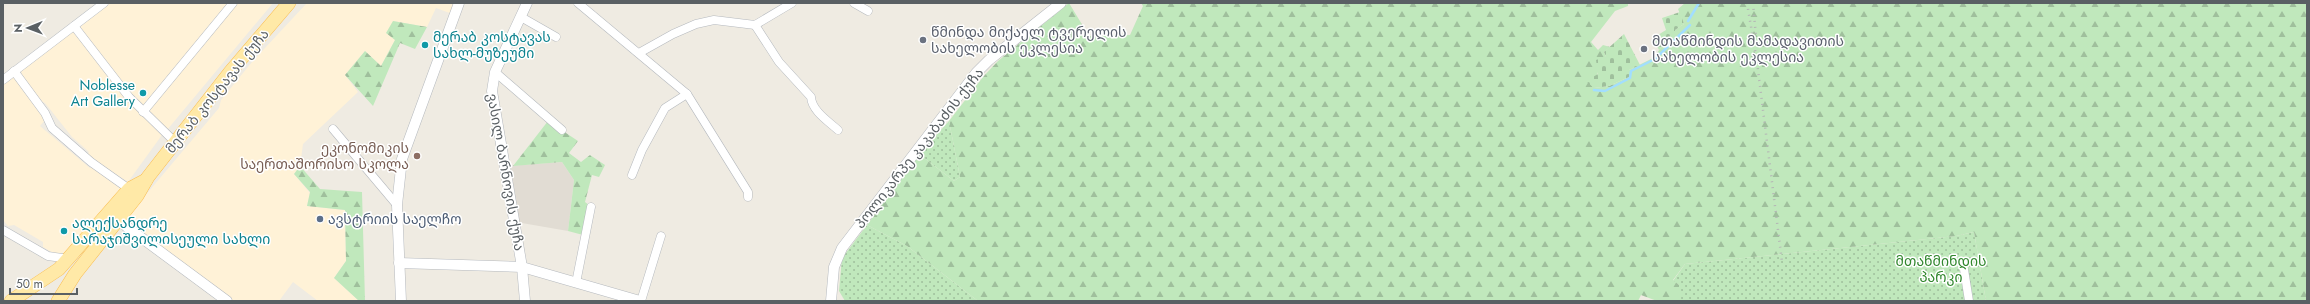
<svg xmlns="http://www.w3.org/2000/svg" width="2310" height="304" font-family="Jost,'Noto Sans Georgian',sans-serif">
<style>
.commercial{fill:#fff2d7}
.education{fill:#e1dcd3}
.grass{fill:url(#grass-dots)}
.forest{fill:url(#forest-firs)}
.cemetery{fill:url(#cemetery-stones)}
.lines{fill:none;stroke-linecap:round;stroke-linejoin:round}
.stream{stroke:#a2deff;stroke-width:2.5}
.minor-casing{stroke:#b5b9be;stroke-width:9}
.tertiary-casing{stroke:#b5b9be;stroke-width:11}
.primary-casing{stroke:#fbbd4e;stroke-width:14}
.minor{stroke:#fff;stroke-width:8}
.tertiary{stroke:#fff;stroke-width:10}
.primary{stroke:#ffe9a7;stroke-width:13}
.rail{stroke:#b4b5b5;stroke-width:2.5;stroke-dasharray:1 5;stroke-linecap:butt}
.worship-dot{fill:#6b7280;stroke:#fff;stroke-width:1.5}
.culture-dot{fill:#0f9aa8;stroke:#fff;stroke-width:1.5}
.education-dot{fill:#8d6e63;stroke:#fff;stroke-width:1.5}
.service-dot{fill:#5c6f8a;stroke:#fff;stroke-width:1.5}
.labels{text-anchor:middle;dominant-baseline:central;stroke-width:3;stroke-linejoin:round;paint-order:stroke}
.worship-label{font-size:14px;fill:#5b616d;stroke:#fff;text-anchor:start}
.culture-label{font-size:14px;fill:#0d838f;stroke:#fff;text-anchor:start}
.street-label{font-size:14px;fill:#5a6064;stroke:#fff}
.education-label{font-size:14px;fill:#785e54;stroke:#fff;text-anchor:end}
.service-label{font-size:14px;fill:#4e5e75;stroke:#fff;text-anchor:start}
.park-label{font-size:14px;fill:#31872e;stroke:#fff}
</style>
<defs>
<pattern id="grass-dots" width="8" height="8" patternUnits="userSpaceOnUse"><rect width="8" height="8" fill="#c0e8bc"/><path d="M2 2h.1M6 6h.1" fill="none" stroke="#9fbf9c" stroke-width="1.8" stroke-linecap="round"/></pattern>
<pattern id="forest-firs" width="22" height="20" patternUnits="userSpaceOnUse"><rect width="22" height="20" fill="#c0e8bc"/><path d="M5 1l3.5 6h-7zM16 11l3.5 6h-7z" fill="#9fbf9c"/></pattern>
<pattern id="cemetery-stones" width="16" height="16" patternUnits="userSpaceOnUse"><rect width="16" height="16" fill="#c0e8bc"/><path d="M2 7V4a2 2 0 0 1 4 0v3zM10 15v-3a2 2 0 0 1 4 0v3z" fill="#9fbf9c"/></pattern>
</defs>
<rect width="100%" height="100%" fill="#efebe2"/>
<g class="commercial">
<polygon points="111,3 273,3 167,130 141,107 80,29 81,26"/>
<polygon points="307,3 459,3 455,15 436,8 427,27 393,21 395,40 381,66 365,51 345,75 358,92 303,144 300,166 294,174 310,193 307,206 345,210 346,261 334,278 359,301 318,301 293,282 279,301 233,301 128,221 128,216 219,108 221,100 252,62"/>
<polygon points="71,32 76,33 162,135 128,182 87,155 89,152 72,137 45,103 39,100 22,76 21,70"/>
<polygon points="11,77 15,78 45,120 40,126 90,168 96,166 122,188 65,253 55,254 43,247 43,242 14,225 8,226 3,220 3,83"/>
</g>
<polygon class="education" points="562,162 574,180 568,231 516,222 507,166"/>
<g class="grass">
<polygon points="949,121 960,177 954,181 919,154"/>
<polygon points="867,225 907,246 978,301 845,301 839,291 842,258"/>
<polygon points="1974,232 1986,301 1679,301 1679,285 1673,281 1685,264 1956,236"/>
</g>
<g class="forest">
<polygon points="1069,3 1089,36 1130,35 1143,6 1141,3 1628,3 1628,6 1615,11 1591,42 1598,50 1603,45 1610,47 1604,52 1606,56 1601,60 1594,88 1609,86 1629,77 1629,70 1653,58 1663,45 1675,38 1675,30 1684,24 1678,9 1685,3 2307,3 2307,301 1986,301 1974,232 1956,236 1685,264 1673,280 1679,285 1679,301 1657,301 1641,295 1638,301 978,301 907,246 867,225 919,154 954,181 960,177 949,121 983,77 998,61"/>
<polygon points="393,21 427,27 415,49 400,43 373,106 345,75 365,51 381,66 395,40 386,33"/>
<polygon points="548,121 578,141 569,153 581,162 590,155 605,165 599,177 592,175 585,202 589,205 583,235 568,231 574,180 562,162 513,166"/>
<polygon points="300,166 320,189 362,192 365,301 359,301 334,278 346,261 345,210 307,206 310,192 294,174"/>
</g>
<g class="cemetery">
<polygon points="1680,12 1684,24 1675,30 1675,38 1663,45 1659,50 1653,38 1666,30 1662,18"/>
<polygon points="1624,34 1640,65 1629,70 1629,77 1609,86 1594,88 1586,81 1598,74 1596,60 1606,56 1604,52"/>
</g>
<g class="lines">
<g class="stream">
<polyline points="1688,21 1699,3"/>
<polyline points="1594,90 1605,91 1630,78 1631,71 1655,59 1690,25"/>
</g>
<g class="minor-casing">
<g id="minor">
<polyline points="578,3 687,94 748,192 748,197"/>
<polyline points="854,3 868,11"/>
<polyline points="521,17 556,37"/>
<path d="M755,25L779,62L811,97C812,111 828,121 838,130"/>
<polyline points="74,26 129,97 175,142"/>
<polyline points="639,53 673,34 696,24 714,20 755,25 792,3"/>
<polyline points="14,71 45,113 52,128 91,162 129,189"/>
<polyline points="495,72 562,130"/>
<polyline points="3,80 104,3"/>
<polyline points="143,112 233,3"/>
<polyline points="333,129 397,205"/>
<polyline points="632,175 642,150 665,108 687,94"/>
<polyline points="3,230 48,256 69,259"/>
<polyline points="1963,263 1969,301"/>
<polyline points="576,283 591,207"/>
<polyline points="641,301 661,236"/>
</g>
</g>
<g class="tertiary-casing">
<g id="tertiary">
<polyline points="115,215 127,227 227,301"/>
<polyline points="399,263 522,267 640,301"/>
<polyline points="401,301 397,205 402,159 459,3"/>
<polyline points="525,301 522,267 492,91 495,72 527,3"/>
<polyline points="831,301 834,267 842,248 976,73 989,60 1061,3"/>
</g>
</g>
<g class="primary-casing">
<g id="primary">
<polyline points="11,301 59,269 129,189 146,180"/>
<polyline points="58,301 75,274 137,196 148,177 230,72 289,3"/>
</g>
</g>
<use href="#minor" class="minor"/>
<use href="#tertiary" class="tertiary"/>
<use href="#primary" class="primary"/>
<g class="rail">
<polyline points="1747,3 1757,62 1782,262"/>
<polyline points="1753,3 1756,37"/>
</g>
</g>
<g class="worship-dot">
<circle cx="923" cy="40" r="4"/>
<circle cx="1644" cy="49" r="4"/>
</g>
<g class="culture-dot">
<circle cx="425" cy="45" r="4"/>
<circle cx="143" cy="93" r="4"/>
<circle cx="64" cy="231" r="4"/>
</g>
<circle class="education-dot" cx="417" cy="156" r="4"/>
<circle class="service-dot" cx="320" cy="219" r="4"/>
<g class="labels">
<g class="worship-label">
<text x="931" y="32">წმინდა მიქაელ ტვერელის<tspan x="931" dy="16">სახელობის ეკლესია</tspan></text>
<text x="1652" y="41">მთაწმინდის მამადავითის<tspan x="1652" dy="16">სახელობის ეკლესია</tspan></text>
</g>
<g class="culture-label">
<text x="433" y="37">მერაბ კოსტავას<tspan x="433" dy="16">სახლ-მუზეუმი</tspan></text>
<text x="135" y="85" text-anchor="end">Noblesse<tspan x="135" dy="16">Art Gallery</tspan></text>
<text x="72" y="223">ალექსანდრე<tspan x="72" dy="16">სარაჯიშვილისეული სახლი</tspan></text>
</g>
<g class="street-label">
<text transform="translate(217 91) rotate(-51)">მერაბ კოსტავას ქუჩა</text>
<text transform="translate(919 148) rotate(-52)">პოლიკარპე კაკაბაძის ქუჩა</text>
<text transform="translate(506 172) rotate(80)">ვასილ ბარნოვის ქუჩა</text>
</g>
<g class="education-label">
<text x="409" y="148">ეკონომიკის<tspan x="409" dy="16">საერთაშორისო სკოლა</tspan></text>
</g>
<g class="service-label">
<text x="328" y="219">ავსტრიის საელჩო</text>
</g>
<g class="park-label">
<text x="1941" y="261">მთაწმინდის<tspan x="1941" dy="16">პარკი</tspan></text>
</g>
</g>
<rect width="2310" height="304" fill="none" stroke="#5a6064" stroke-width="8"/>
<g transform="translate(28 28) rotate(269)" stroke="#ffffff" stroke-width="3" paint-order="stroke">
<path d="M0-3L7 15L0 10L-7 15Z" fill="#5a6064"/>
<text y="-6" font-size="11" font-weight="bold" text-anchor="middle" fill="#5a6064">N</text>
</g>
<path d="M10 288v6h67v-6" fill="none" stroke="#5a6064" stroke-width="2"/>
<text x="16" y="288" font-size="12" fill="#5a6064" stroke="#ffffff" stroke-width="3" paint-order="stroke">50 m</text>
</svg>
